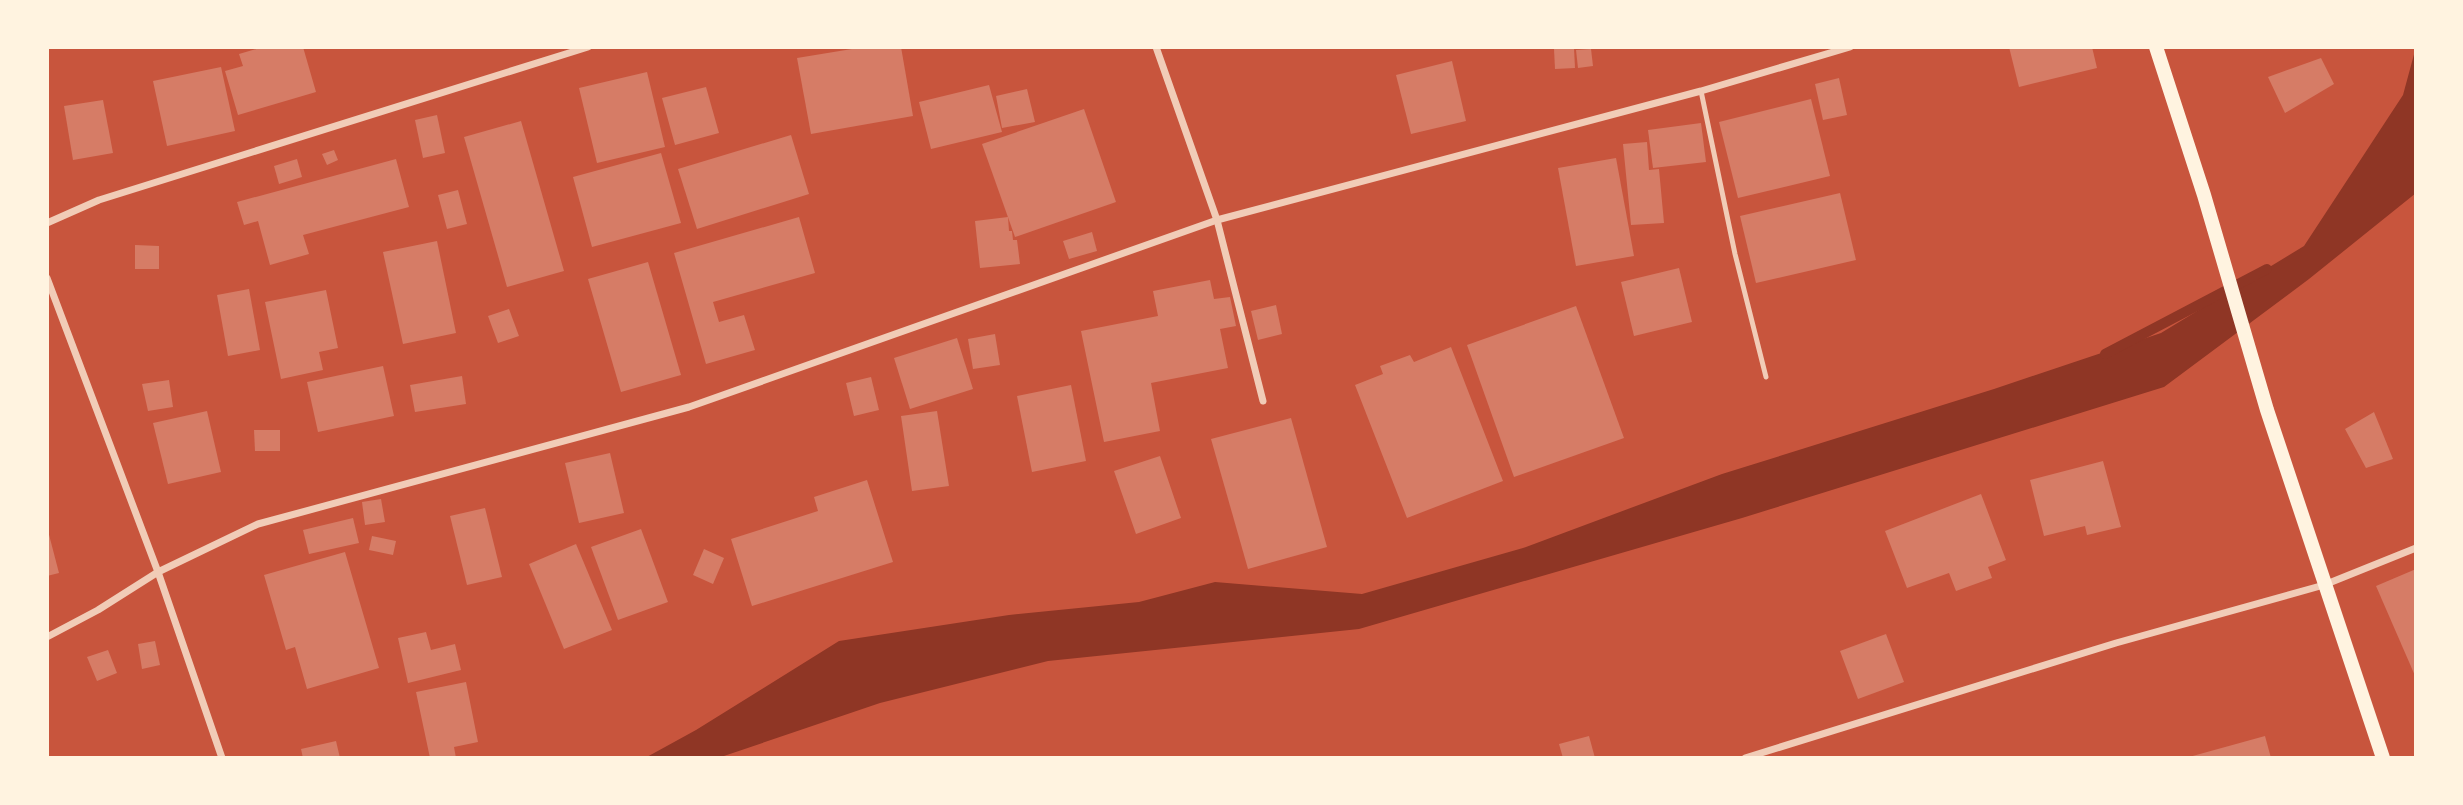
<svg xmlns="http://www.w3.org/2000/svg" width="2463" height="805" font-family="Cabin,sans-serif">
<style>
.water{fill:#8f3625}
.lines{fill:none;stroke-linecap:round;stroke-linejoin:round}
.stream{stroke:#8f3625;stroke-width:10}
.building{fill:#d67c66}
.service{stroke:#f1ccb7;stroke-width:5}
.minor{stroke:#f1ccb7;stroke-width:7}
.secondary{stroke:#fff3e0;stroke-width:14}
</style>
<rect width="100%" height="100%" fill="#c8553d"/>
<polygon class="water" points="2416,47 2416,193 2309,279 2164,387 1742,518 1359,629 1048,661 880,703 718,758 645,758 696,730 839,641 1009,615 1139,602 1215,582 1362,594 1523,548 1722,474 1994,389 2161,333 2304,246 2403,95"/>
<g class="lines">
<polyline class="stream" points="2105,354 2267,269"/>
</g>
<g class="building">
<polygon points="263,47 303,47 316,92 238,115 225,71 243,66 239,54"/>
<polygon points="864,47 901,47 913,116 811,134 797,58"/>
<polygon points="2009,47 2092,47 2097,68 2019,87"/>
<polygon points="1574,48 1575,68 1555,69 1554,49"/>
<polygon points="1591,49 1593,66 1578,68 1576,50"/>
<polygon points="2321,58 2334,84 2285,113 2268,77"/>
<polygon points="1452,61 1466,121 1411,134 1396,75"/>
<polygon points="221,67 235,131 167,146 153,81"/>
<polygon points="647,72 665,147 597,163 579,88"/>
<polygon points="1839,78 1847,115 1823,120 1815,84"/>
<polygon points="989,85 1002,132 931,149 919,102"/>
<polygon points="706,87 719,133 675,145 662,98"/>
<polygon points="1027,89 1035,122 1002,128 996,96"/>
<polygon points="1811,99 1830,176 1738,198 1719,122"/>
<polygon points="103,100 113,153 73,160 64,106"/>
<polygon points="1084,109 1116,202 1015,237 982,144"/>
<polygon points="437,115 445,153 423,158 415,120"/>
<polygon points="521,121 564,271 507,287 464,137"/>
<polygon points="1701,123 1706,162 1653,168 1648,130"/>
<polygon points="791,135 809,194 697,229 678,169"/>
<polygon points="1647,142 1649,170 1659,169 1664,223 1631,225 1623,144"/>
<polygon points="334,150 338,160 327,165 322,154"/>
<polygon points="661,153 681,223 592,247 573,177"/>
<polygon points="1616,158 1634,256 1576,266 1558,168"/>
<polygon points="297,159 302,177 279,184 274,166"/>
<polygon points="396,159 409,207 303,235 309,254 270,265 258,221 244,225 237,202"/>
<polygon points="458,190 467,224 447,229 438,195"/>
<polygon points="1840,193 1856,260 1756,283 1740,216"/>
<polygon points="799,217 815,273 713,302 719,322 744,315 755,350 706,364 674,253"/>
<polygon points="1008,217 1009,231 1012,231 1013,240 1017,240 1020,264 980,268 975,221"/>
<polygon points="1092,232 1097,251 1069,259 1063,241"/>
<polygon points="437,241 456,333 403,344 383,252"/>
<polygon points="135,245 159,246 159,269 135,269"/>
<polygon points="648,262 681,375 621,392 588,279"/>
<polygon points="1679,268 1692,322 1634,336 1621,282"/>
<polygon points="1210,280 1214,299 1230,297 1236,326 1220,329 1228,368 1151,383 1160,431 1104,442 1081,331 1158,316 1153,291"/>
<polygon points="249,289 260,350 228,356 217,295"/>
<polygon points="326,290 338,348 319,352 323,370 281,379 265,302"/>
<polygon points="1276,305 1282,334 1258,340 1251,311"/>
<polygon points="1576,306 1624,438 1514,477 1467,345"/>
<polygon points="509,309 519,336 498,343 488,316"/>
<polygon points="995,334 1000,365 973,369 968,339"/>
<polygon points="957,338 973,389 910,409 894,358"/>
<polygon points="1451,347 1503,481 1407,518 1355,385 1383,374 1380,366 1410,355 1414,362"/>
<polygon points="383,366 394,416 318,432 307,382"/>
<polygon points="462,376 466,404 415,412 410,385"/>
<polygon points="871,377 879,410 854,416 846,383"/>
<polygon points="169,380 173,407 148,411 142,384"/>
<polygon points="1071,385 1086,461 1032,472 1017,396"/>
<polygon points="207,411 221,472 168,484 153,423"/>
<polygon points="937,411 949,486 912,491 901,416"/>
<polygon points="2374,412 2393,459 2366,468 2345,429"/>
<polygon points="1291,418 1327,547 1248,569 1211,439"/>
<polygon points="254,430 280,430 280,451 255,451"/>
<polygon points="610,453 624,513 579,523 565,463"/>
<polygon points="1160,456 1181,518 1136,534 1114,471"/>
<polygon points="2103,461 2121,527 2087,535 2085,526 2044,536 2030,480"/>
<polygon points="867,480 893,562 752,606 731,539 818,511 814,497"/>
<polygon points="1981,494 2006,560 1988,567 1992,578 1956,591 1949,573 1907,588 1885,531"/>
<polygon points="381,499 385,522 365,525 362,502"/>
<polygon points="485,508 502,577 467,585 450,516"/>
<polygon points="353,518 359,543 309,554 303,530"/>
<polygon points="47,527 59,573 47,576"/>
<polygon points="641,529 668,602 618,620 591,547"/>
<polygon points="372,536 396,541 393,555 369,550"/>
<polygon points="576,544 612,630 564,649 529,564"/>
<polygon points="704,549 724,558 713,584 693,575"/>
<polygon points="345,552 379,668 307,689 295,647 286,650 264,575"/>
<polygon points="2416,569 2416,678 2376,586"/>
<polygon points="426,632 431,650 455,644 461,670 408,683 398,638"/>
<polygon points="1886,634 1904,682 1858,699 1840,651"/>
<polygon points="155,641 160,665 142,669 138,644"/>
<polygon points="108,650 117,673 97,681 87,657"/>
<polygon points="466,682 478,742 454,747 456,758 430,758 416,692"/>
<polygon points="1589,736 1595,758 1563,758 1559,744"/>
<polygon points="2265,736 2271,758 2190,758 2189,757"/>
<polygon points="336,741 340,758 303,758 301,749"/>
</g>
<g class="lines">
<polyline class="service" points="1701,91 1735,254 1766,377"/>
<g class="minor">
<polyline points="1156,47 1217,220 1263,401"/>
<polyline points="47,223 99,200 588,47"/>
<polyline points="47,278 158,572 222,758"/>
<polyline points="47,637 98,610 158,572 258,524 689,407 1217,220 1701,91 1850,47"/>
<polyline points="1745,758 2116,643 2324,585 2416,548"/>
</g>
<polyline class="secondary" points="2156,47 2204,195 2267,410 2383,758"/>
</g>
<rect width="2463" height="805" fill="none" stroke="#fff3e0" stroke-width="98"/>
</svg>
